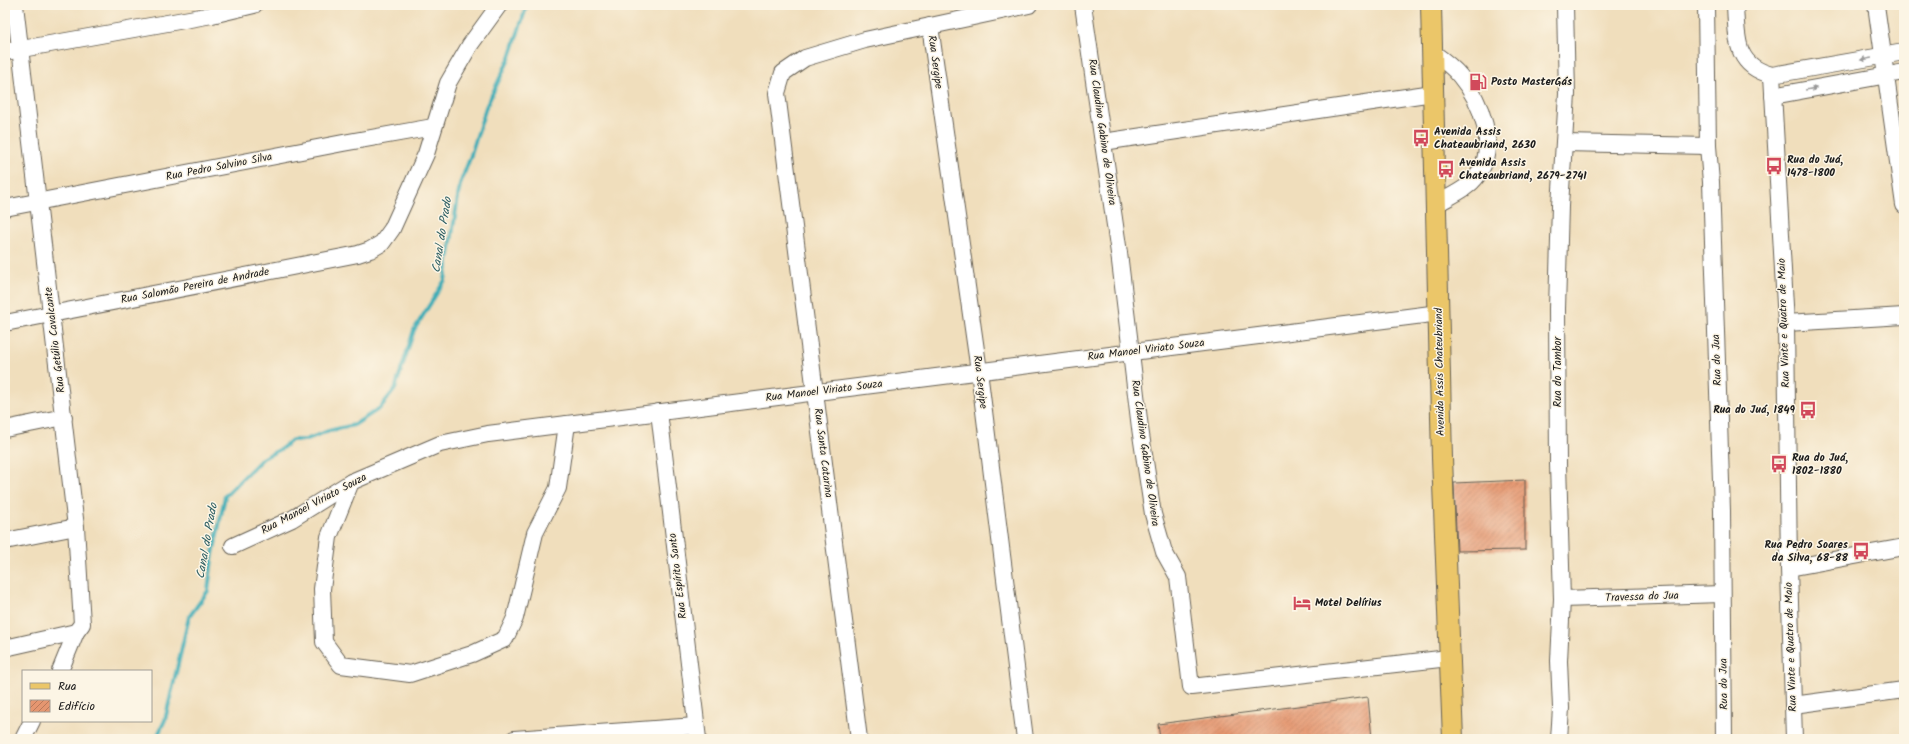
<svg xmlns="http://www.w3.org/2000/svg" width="1909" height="744" font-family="Kalam,sans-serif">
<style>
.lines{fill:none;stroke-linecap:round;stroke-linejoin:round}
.stream{stroke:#3cadb7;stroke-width:4}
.building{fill:url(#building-hatch)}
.minor-casing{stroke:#666054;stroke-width:18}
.major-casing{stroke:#666054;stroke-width:22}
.minor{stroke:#fff;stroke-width:16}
.major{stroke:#ebc669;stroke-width:20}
.oneway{fill:#999}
.labels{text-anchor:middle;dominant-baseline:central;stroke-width:3;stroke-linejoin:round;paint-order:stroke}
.street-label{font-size:11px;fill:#1c1c1c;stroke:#fcf5e5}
.poi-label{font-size:11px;font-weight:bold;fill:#1c1c1c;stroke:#fcf5e5;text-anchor:start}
.water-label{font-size:12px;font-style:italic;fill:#2a5d62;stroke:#fcf5e5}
</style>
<defs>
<pattern id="building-hatch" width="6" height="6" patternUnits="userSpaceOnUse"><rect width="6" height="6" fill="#e59670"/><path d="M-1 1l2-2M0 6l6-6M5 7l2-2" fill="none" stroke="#b97a5b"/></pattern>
</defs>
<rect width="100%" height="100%" fill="#fcf5e5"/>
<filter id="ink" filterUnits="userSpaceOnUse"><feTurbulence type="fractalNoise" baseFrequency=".025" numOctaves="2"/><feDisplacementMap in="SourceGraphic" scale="8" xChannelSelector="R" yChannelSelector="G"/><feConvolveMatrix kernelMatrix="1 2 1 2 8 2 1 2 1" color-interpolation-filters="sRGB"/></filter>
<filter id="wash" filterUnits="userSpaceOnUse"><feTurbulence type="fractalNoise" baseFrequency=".012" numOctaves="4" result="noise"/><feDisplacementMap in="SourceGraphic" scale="16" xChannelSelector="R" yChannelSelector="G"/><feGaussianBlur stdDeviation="0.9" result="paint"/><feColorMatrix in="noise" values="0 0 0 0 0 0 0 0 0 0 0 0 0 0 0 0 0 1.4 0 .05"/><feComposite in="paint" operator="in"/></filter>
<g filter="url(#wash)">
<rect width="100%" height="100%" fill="#f0debc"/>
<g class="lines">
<polyline class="stream" points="156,739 165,720 189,617 208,591 212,559 225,496 263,458 281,449 292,440 305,440 328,431 354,425 380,408 395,389 414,330 445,280 460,184 470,158 486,107 510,57 527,5"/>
</g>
<g id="blocks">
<g class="building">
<polygon points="1525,480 1525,550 1457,551 1454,483"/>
<polygon points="1368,697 1372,739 1160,739 1158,724"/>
</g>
</g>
</g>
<g filter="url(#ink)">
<use href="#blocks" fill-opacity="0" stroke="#666054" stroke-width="1"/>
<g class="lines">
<g class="minor-casing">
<g id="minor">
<polyline points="15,5 76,527 82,624 76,632 60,671"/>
<polyline points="1083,5 1119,253 1140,428 1153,514 1164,552 1178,577 1191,687 1449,658"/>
<polyline points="1706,5 1708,146 1711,182 1722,511 1724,739"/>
<path d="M1735,5C1737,37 1734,66 1772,75L1904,52"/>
<polyline points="1876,5 1904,205"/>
<polyline points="930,26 979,371 1025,739"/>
<polyline points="5,52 212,15 254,5"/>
<path d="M1432,52C1442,59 1453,67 1460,76C1481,101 1499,146 1477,176C1468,189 1450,196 1437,204"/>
<polyline points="1772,75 1786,323 1789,568 1794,739"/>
<polyline points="1773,96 1904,72"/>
<polyline points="1103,142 1433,93"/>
<polyline points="1564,143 1708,146"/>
<polyline points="5,208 343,143 433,127"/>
<polyline points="5,323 358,254 370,250 382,243 392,229 426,154 448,83 470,45 499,5"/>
<polyline points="1786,323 1904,316"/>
<polyline points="659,412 698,739"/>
<polyline points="5,429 64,417"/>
<polyline points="351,482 329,537 322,589 324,642 341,665 410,674 472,654 505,639 515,618 535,533 558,488 567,424"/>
<polyline points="5,541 76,527"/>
<polyline points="233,546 292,519 351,482 440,444 488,434 1439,313"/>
<polyline points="1789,568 1904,547"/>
<polyline points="1562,599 1722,594"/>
<polyline points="5,648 76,632"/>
<polyline points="1793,705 1904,690"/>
<polyline points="23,739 32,721"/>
<polyline points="514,739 696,726"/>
<polyline points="859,739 777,93 783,73 805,58 865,40 1029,5"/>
<polyline points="1559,739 1561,708 1559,661 1562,599 1558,464 1557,309 1560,206 1567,94 1565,5"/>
</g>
</g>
<g class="major-casing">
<polyline id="major" points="1431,5 1442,458 1453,739"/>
</g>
<use href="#minor" class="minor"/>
<use href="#major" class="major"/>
</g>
<defs><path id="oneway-solid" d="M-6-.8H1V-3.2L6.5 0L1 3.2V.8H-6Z"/></defs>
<g class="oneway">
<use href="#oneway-solid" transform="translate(1866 59) rotate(170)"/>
<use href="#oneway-solid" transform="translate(1811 89) rotate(-10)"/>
</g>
</g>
<defs>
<g id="fuel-bare" transform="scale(1.38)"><path d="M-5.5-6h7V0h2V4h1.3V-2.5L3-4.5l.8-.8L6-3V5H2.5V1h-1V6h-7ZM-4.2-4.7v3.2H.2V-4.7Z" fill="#d1495b" stroke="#fcf5e5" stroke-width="2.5" paint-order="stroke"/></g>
<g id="bus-bare" transform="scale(1.38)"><path d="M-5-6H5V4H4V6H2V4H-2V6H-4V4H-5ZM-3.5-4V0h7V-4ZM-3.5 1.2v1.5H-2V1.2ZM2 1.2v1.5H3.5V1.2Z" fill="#d1495b" stroke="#fcf5e5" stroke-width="2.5" paint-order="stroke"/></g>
<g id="hotel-bare" transform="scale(1.38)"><path d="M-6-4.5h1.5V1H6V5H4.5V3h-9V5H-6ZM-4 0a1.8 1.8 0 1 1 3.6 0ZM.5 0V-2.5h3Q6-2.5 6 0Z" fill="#d1495b" stroke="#fcf5e5" stroke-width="2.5" paint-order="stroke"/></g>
</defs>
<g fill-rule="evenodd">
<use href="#fuel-bare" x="1478" y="82"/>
<use href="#bus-bare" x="1421" y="138"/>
<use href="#bus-bare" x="1774" y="166"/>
<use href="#bus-bare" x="1446" y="169"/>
<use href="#bus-bare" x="1808" y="410"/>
<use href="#bus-bare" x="1779" y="464"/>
<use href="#bus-bare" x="1861" y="551"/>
<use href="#hotel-bare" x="1302" y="603"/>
</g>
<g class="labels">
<g class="street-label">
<text transform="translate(935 62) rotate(82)">Rua Sergipe</text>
<text transform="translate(1102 132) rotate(82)">Rua Claudino Gabino de Oliveira</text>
<text transform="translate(219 167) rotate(-11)">Rua Pedro Salvino Silva</text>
<text transform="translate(195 286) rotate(-11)">Rua Salomão Pereira de Andrade</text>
<text transform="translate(1784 323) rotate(-92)">Rua Vinte e Quatro de Maio</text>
<text transform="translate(55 340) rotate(-97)">Rua Getúlio Cavalcante</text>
<text transform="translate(1146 350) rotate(-7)">Rua Manoel Viriato Souza</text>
<text transform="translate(1717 360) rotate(-92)">Rua do Jua</text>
<text transform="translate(1440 372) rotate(-91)">Avenida Assis Chateubriand</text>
<text transform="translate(1558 372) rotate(-90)">Rua do Tambor</text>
<text transform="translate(980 382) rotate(83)">Rua Sergipe</text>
<text transform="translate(824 391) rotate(-7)">Rua Manoel Viriato Souza</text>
<text transform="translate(823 453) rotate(83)">Rua Santa Catarina</text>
<text transform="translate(1145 453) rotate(82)">Rua Claudino Gabino de Oliveira</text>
<text transform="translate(314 504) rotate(-28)">Rua Manoel Viriato Souza</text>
<text transform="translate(678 576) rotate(-97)">Rua Espírito Santo</text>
<text transform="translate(1642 597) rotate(-2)">Travessa do Jua</text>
<text transform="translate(1791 647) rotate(-92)">Rua Vinte e Quatro de Maio</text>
<text transform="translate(1724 684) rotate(-91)">Rua do Jua</text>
</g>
<g class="poi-label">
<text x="1491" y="82">Posto MasterGás</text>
<text x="1434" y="132">Avenida Assis<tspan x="1434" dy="13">Chateaubriand, 2630</tspan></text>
<text x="1787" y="160">Rua do Juá,<tspan x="1787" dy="13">1478-1800</tspan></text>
<text x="1459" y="163">Avenida Assis<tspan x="1459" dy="13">Chateaubriand, 2679-2741</tspan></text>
<text x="1795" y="410" text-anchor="end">Rua do Juá, 1849</text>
<text x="1792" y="458">Rua do Juá,<tspan x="1792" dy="13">1802-1880</tspan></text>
<text x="1848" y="545" text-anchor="end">Rua Pedro Soares<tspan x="1848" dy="13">da Silva, 68-88</tspan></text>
<text x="1315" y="603">Motel Delírius</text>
</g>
<g class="water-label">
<text transform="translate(442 235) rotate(-81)">Canal do Prado</text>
<text transform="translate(207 541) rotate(-80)">Canal do Prado</text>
</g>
</g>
<rect width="1909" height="744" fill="none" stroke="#fcf5e5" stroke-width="20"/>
<rect x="22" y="670" width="130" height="52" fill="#fcf5e5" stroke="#a29e95"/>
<rect x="30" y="683" width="20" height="6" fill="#ebc669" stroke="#a29e95"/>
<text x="58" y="690" font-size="12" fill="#1c1c1c">Rua</text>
<rect x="30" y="700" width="20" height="12" fill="url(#building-hatch)" stroke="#a29e95"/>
<text x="58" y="710" font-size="12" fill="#1c1c1c">Edifício</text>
</svg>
